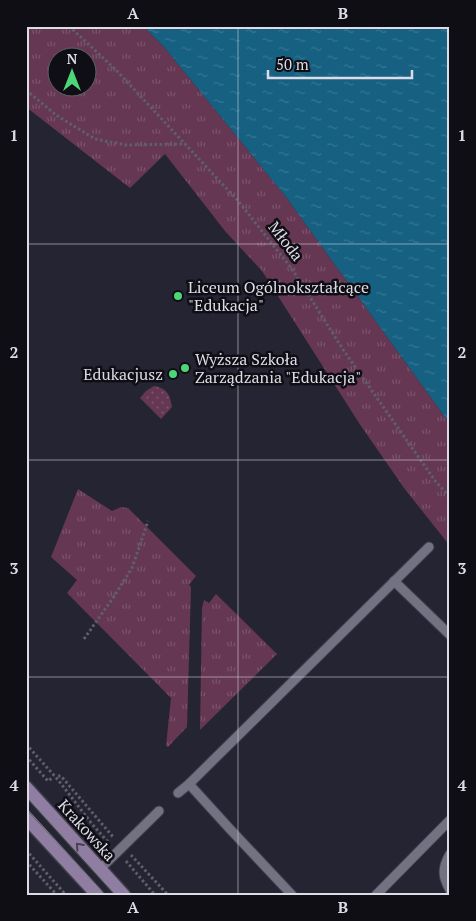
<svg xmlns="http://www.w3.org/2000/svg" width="476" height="921" font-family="'PT Serif',serif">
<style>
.grass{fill:url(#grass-tufts);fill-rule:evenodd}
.garden{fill:url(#garden-dots)}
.water{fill:url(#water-ripples)}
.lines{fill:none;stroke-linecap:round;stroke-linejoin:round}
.lane-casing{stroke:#403f4b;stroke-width:11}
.secondary-casing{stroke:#403f4b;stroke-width:15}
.path{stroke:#5f5e6c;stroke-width:3;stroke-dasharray:2.5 2.5;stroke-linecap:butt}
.lane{stroke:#737283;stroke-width:9}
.secondary{stroke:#8f7ea2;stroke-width:12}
.tram{stroke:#848390;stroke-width:1}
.oneway{stroke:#494054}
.grid{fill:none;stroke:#dddce6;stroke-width:1;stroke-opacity:0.55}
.poi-dot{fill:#4cd677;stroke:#0f0e15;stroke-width:2}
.labels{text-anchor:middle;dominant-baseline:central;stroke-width:5;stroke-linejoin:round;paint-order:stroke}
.street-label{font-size:16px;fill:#dddce6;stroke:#0f0e15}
.poi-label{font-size:16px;fill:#dddce6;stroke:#0f0e15;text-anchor:start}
.neatline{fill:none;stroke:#dddce6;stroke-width:2}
.grid-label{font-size:16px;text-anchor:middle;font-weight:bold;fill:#dddce6}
</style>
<defs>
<pattern id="grass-tufts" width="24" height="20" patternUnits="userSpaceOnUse" patternTransform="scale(1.25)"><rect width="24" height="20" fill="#653753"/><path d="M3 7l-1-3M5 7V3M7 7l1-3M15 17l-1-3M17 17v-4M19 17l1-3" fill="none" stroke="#7b536c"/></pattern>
<pattern id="garden-dots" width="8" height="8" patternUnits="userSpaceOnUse" patternTransform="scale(1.25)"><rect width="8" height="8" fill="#653753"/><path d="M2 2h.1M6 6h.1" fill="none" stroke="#7b536c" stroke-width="1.8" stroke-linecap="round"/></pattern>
<pattern id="water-ripples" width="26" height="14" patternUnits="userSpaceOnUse" patternTransform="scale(1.25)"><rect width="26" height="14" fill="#166081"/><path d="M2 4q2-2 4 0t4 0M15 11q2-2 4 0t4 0" fill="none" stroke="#377693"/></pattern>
</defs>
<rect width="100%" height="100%" fill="#252433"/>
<g class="grass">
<path d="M26,26H143L164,47L286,197L450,424V546L404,488L359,423L262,271L225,231L165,154L130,188L26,107ZM58,58H88V88H58Z"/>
<polygon points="78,489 112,511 121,507 128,508 196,576 189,585 191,587 187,727 168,747 166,746 171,698 67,593 77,580 51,557"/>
<polygon points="216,594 277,654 200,730 202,608 204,600 209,603"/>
</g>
<path class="garden" d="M154,386C167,388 170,395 172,407L161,419L140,398L146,391Z"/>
<polygon class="water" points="143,26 450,26 450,424 286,197 164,47"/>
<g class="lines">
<g class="lane-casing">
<g id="lane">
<polyline points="394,581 450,635"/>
<polyline points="189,784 229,828 292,895"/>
<polyline points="178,793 189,784 429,547"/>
<path d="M450,854C442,868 442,876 450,890"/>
<polyline points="100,869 159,811"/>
<polyline points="376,895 450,820"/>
</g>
</g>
<g class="secondary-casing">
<g id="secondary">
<polyline points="26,787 124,895"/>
<polyline points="26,818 97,895"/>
</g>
</g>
<g class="path">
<polyline points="69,26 117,71 239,202 292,269 344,351 436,482 450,497"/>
<polyline points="26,90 56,115 95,139 126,145 186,144"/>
<polyline points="84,639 113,598 132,568 148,521"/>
<polyline points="26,744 59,781 92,824 108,842"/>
<polyline points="26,756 48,781 52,778"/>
<polyline points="58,776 61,776 114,838"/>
<polyline points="26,850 66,895"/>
<polyline points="131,855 168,895"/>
<polyline points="26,861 57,895"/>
<polyline points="126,861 155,895"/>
</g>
<use href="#lane" class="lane"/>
<use href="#secondary" class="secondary"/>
<g class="tram">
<polyline points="26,796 116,895"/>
<polyline points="26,808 105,895"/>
</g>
</g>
<defs><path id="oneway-chevron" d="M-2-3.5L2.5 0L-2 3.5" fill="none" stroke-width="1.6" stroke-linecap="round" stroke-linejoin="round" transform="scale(1.25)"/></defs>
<use class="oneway" href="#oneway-chevron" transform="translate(79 846) rotate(-132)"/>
<path class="grid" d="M238,26V895M26,244H450M26,460H450M26,677H450"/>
<g class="poi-dot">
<circle cx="178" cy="296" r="5"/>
<circle cx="185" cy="368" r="5"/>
<circle cx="173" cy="374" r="5"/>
</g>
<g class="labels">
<g class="street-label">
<text transform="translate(286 241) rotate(52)">Młoda</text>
<text transform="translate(87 830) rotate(48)">Krakowska</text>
</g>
<g class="poi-label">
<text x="188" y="287">Liceum Ogólnokształcące<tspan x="188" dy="18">"Edukacja"</tspan></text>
<text x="195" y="359">Wyższa Szkoła<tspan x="195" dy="18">Zarządzania "Edukacja"</tspan></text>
<text x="163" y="374" text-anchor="end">Edukacjusz</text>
</g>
</g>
<rect width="476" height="921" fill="none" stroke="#0f0e15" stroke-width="55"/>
<g transform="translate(72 72)"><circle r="24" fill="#0f0e15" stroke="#616069"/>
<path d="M0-4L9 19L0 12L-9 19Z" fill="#4cd677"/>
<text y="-8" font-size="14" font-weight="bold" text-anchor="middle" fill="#dddce6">N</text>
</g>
<path d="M268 70v8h144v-8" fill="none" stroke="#dddce6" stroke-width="2.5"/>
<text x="276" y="70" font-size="15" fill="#dddce6" stroke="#0f0e15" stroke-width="4" paint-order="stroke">50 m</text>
<rect x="28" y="28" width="420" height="866" class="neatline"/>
<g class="grid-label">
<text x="133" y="19">A</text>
<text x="343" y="19">B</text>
<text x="14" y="141">1</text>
<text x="462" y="141">1</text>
<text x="14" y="358">2</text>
<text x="462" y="358">2</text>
<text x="14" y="574">3</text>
<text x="462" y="574">3</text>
<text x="14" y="791">4</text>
<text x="462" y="791">4</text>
<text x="133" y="913">A</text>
<text x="343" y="913">B</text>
</g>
</svg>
